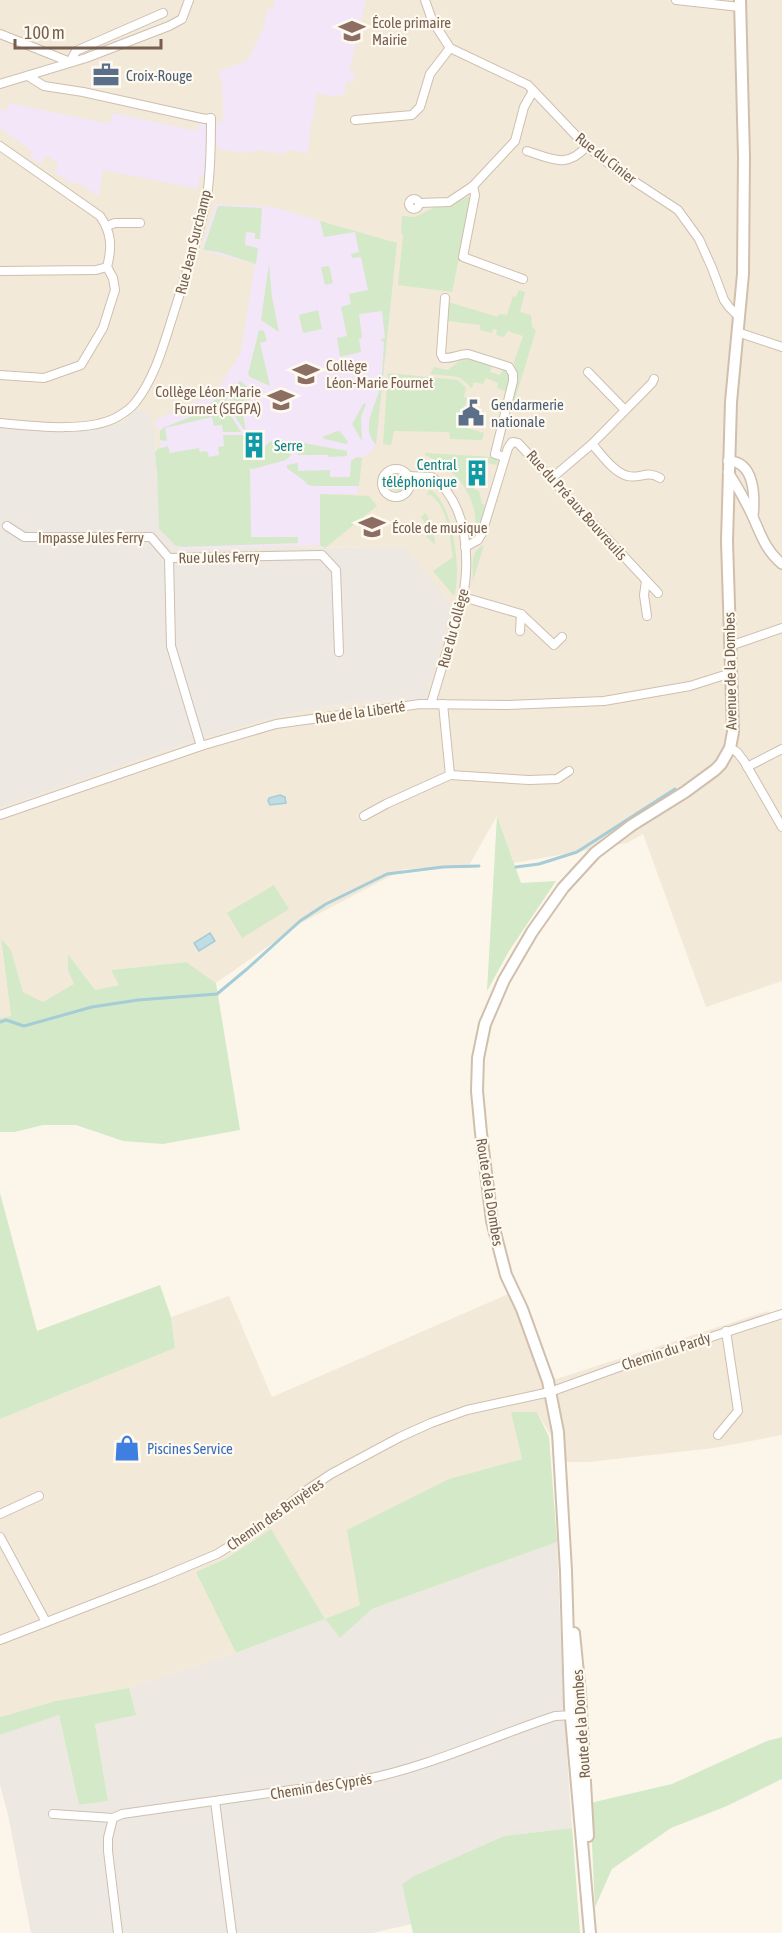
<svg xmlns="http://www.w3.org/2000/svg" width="782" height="1933" font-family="'Asap Condensed',sans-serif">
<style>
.residential{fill:#f3e9d8}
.industrial{fill:#ede8e2}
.education{fill:#f3e6f8}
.green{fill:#d3e9c8}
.water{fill:#bedde5;stroke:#a5ccd7;stroke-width:1.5}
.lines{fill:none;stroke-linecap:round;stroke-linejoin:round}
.stream{stroke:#a5ccd7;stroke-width:3}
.minor-casing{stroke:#cebfb0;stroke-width:10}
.tertiary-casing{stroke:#cebfb0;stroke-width:12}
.secondary-casing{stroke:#d0bfad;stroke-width:14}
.minor{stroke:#fff;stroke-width:8}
.tertiary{stroke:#fff;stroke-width:9}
.secondary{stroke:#fff;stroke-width:10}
.labels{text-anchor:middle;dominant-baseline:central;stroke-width:4.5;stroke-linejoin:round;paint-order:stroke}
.education-label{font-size:15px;fill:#785e54;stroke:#fefaf0;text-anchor:start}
.service-label{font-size:15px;fill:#4e5e75;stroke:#fefaf0;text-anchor:start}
.street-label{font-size:15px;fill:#765f4e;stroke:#fefaf0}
.culture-label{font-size:15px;fill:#0d838f;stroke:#fefaf0;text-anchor:start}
.shop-label{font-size:15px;fill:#366cbe;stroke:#fefaf0;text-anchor:start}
</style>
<rect width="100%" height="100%" fill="#fcf6ea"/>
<g class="residential">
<polygon points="0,0 782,0 782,981 706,1007 643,834 627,843 514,863 497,816 468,867 404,869 303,922 216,983 185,962 112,970 119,985 95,990 69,955 68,971 74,984 43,1003 23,992 11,951 1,941 11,1016 0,1018 0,808 181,745 276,717 325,707 358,702 425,699 406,547 180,549 156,466 155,429 136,409 122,423 86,430 0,425"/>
<polygon points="520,1289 553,1380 768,1311 782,1321 782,1435 714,1448 589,1462 566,1462 537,1412 512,1412 522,1459 449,1479 360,1605 325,1619 270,1530 227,1558 197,1572 236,1653 129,1688 56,1701 0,1717 0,1419 175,1348 171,1317 229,1296 272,1397"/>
</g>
<g class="industrial">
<polygon points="136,409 147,412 155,429 156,466 180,549 406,547 453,607 425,699 358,702 325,707 276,717 181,745 0,808 0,425 86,430 122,423"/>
<polygon points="557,1542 563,1698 572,1828 504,1836 416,1875 402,1884 412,1924 373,1933 31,1933 8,1815 0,1785 0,1735 59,1715 79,1805 108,1801 95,1724 135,1715 129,1688 236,1653 325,1619 340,1638 372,1609"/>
</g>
<g class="education">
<polygon points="275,0 366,0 349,72 355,73 353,83 347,81 344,95 330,96 316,93 313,121 311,121 308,153 287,150 286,153 282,154 257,150 249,153 220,150 214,140 216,123 222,122 223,112 222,83 218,72 248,60 263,29 268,8 273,9"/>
<polygon points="9,103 110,124 113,113 197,131 199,122 208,125 208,154 203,177 200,176 198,189 103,170 99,196 77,182 74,185 54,172 59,164 47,155 41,164 29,156 32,151 0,128 0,109 6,111"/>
<polygon points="216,204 273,207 397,243 377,443 373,450 361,459 358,494 320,494 320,545 180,549 159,529 157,468 156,467 155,452 161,448 160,431 154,421 213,393 222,383 241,352 255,264 201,250"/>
</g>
<g class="green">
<polygon points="467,197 471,198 452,292 398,285 403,236 401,232 402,216 415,217 437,206 454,204"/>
<polygon points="218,206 262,208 260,239 255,239 255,233 246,232 245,245 258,248 256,264 219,252 203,250"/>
<path d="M320,221L397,243L376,445C359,426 377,406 380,386C383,372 383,357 384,343L380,339L385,338L382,311L359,314L362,338L359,339L361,352L340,357L337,338L347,336L341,307L351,304L349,294L368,290L361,257L352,258L351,254L359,252L355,232L324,237Z"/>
<polygon points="269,264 272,297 279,332 261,320"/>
<polygon points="329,266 333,283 325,285 321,267"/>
<polygon points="519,290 525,292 520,312 531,315 532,327 536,330 513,406 512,393 517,378 514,362 523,336 508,331 504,337 496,335 497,330 493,329 492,333 480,330 480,325 448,321 448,302 498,317 499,314 507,315 513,296 516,297"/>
<polygon points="318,310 322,329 303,333 299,315"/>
<polygon points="259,330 264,331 267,341 260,343 270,386 250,377 248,374"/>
<polygon points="464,357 492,366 490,372 500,375 503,370 508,371 510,376 505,391 497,388 498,383 486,378 483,384 474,382 472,388 459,377 430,374 434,367 448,370"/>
<polygon points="388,373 458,380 466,388 464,397 467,398 461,426 484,433 482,440 450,439 449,432 394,431 391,445 383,444"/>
<path d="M240,381L250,389L252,399L241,402L246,432C233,414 220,400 240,381Z"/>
<path d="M228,390C223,407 233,418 241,432H223L222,425L214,426L212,417L165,428L167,441L160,440V431L163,428L195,415Z"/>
<polygon points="364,403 366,404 361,417 362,441 352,424"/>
<polygon points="338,431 340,431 348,442 347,444 324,439 322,437"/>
<polygon points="223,435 244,435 247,454 264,450 264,447 271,441 292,442 293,448 288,449 287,451 291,455 286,460 253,469 250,468 251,537 298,537 298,543 183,547 176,546 159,529 157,468 156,467 155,452 158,449 168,446 170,453 199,448 200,452 207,451 209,457 219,455 218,447 224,446"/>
<polygon points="298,442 342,450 347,451 347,456 329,457 328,455 298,455"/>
<path d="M425,453L493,457L497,460L498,465L475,461L469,479L476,482L474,489L479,491L482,504L485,505L479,528L477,530C475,523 476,514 473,506C466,482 448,465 425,455Z"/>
<polygon points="357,457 362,458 359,486 313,486 306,484 307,483 287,468 287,465 298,463 298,471 330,470 330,477 350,477 351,461"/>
<circle cx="397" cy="483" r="8"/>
<path d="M429,490H431C453,504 462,572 454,596L433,571L453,557C449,534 449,509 430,494L427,496Z"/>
<polygon points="320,494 369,496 377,506 325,548 320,545"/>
<polygon points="426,513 434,532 435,545 426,536 431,532 421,517"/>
<path d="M484,545L473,581C473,569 469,551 484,545Z"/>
<polygon points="497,816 521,883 556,881 509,951 487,991"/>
<polygon points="274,885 289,909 242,938 227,913"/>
<polygon points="1,939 11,950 23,992 43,1002 74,984 68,971 68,954 95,990 119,985 111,970 186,962 216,983 240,1130 163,1144 123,1141 76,1125 43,1125 15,1132 0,1132 0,1018 11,1016"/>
<polygon points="0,1193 37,1331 160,1285 171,1317 175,1348 0,1419"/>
<polygon points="511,1412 537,1412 549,1437 557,1542 372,1609 340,1638 325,1619 236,1653 196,1572 227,1558 271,1529 325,1619 360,1605 347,1530 449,1479 522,1459"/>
<polygon points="129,1688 136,1715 95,1724 108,1801 79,1805 59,1715 0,1735 0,1717 56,1701"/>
<polygon points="782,1737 782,1779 727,1806 671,1828 612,1869 595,1907 590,1803 672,1784 767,1741"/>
<polygon points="572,1828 580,1933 413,1933 402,1884 416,1875 504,1836"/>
</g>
<g class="water">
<polygon points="280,795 285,797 286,803 270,805 268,801 269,798"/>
<polygon points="210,933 215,941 199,951 194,943"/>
</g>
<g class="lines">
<g class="stream">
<polyline points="516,867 539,864 577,852 675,789"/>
<polyline points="0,1022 6,1020 24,1026 92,1007 138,1000 217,994 247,969 300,921 326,904 387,874 443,867 479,866"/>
</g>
<g class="minor-casing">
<g id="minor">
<polyline points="425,0 432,20 450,48 528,85 584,144 617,170 678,210 699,239 712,268 724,300 729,307 739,317"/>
<polyline points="676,0 740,7"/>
<polyline points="0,34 70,62 76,51 163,13"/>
<polyline points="0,84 86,58 169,26 182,19 189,0"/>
<polyline points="355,120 412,115 420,107 430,74 450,48"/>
<path d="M0,146L100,216C112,233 112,248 107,267L96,270L0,271"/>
<path d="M527,151C552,159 567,169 587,146"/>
<polyline points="473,186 475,195 463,257 523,279"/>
<circle cx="414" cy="204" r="5"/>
<polyline points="419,203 449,202 473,186 515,141 524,107 533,91"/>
<polyline points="107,226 115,223 140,223"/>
<path d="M445,298L441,354L443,358C452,359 459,354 468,354L509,367L513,374V381L495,454L504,457"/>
<polyline points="737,332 782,347"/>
<polyline points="588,372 625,410"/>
<polyline points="0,375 44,378 81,365 103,328 115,290 113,278 107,267"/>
<path d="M0,423C32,426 89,433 117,417C124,413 131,408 135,403C157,375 165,339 176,306C187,270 200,233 207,196C211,170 211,144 211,118L205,119L83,92L44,86L28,76"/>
<path d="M592,444C601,454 614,473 628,476C640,479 647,470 660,478"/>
<circle cx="396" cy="483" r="14"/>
<path d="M408,476L432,477C468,503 470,557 463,597L431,704"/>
<polyline points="552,478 592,444 652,383 654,379"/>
<polyline points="7,526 24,537 151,537 169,558"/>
<polyline points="465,547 478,540 482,533 508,448 512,442 518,443 658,593"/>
<polyline points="169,558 322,555 336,570 339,652"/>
<polyline points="169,558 171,646 201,746"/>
<polyline points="646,581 644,595 647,616"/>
<polyline points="463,597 521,614 554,645 562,637"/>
<polyline points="520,631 521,614"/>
<polyline points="730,646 782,628"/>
<polyline points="730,748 737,752 744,761 782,827"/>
<polyline points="747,767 782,749"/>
<polyline points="450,775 529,780 557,779 569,771"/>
<polyline points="0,815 201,746 276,724 420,704 507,705 604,701 690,686 731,673"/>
<polyline points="364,816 386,804 450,775 443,704"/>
<polyline points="718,1435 738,1411 726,1331"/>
<polyline points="0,1514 39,1496"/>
<polyline points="0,1537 46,1622"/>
<polyline points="0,1640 155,1580 217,1554 265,1524 304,1492 331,1474 400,1437 431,1423 467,1410 550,1392 622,1366 782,1314"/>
<polyline points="215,1801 232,1933"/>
<path d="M53,1814L113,1818L122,1814L362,1780C429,1767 491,1737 555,1716L574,1715"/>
<polyline points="113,1818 108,1838 108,1851 118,1933"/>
</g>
</g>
<g class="tertiary-casing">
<g id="tertiary">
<path d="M728,461C755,461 755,497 753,516"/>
<path d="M728,472C737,486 745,500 752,515C761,534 765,550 782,564"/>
</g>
</g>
<g class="secondary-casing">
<g id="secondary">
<polyline points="574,1633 580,1693 588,1836"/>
<polyline points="590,1933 570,1706 566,1571 558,1432 548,1381 522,1309 506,1275 492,1221 481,1133 477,1091 478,1058 485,1024 504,980 532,932 563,888 595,853 632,825 685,792 715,770 721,764 730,748 733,732 727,541 731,402 743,274 744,157 740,0"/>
</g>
</g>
<use href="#minor" class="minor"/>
<use href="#tertiary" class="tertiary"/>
<use href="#secondary" class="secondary"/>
</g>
<defs>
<g id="school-bare" transform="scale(2.07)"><path d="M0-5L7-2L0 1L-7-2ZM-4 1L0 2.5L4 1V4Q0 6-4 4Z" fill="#8d6e63" stroke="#fefaf0" stroke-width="2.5" paint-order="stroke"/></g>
<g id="office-bare" transform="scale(2.07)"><path d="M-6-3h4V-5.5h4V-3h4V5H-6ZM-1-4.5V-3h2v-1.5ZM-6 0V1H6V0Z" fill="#5c6f8a" stroke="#fefaf0" stroke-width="2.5" paint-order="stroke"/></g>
<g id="civic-bare" transform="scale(2.07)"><path d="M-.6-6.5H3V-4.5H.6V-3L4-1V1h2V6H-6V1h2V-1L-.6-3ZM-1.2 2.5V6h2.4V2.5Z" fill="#5c6f8a" stroke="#fefaf0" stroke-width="2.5" paint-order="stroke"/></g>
<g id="building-bare" transform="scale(2.07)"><path d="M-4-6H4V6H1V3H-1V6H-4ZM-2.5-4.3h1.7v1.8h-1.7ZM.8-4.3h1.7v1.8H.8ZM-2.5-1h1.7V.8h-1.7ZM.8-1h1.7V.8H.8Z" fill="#0f9aa8" stroke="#fefaf0" stroke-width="2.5" paint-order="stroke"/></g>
<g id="shop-bare" transform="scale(2.07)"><path d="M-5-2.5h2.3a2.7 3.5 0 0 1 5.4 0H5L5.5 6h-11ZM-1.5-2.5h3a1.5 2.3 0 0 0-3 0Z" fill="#3f7fe0" stroke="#fefaf0" stroke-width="2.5" paint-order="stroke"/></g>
</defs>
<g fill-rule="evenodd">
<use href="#school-bare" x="352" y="31"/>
<use href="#office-bare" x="106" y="75"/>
<use href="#school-bare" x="306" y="374"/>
<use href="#school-bare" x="281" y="400"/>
<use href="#civic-bare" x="471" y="413"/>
<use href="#building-bare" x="254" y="445"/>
<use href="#building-bare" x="477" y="473"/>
<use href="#school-bare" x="372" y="527"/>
<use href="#shop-bare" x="127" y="1448"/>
</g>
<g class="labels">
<g class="education-label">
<text x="372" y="22">École primaire<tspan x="372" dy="17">Mairie</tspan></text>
<text x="326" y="365">Collège<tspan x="326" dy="17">Léon-Marie Fournet</tspan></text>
<text x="261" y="391" text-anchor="end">Collège Léon-Marie<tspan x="261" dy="17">Fournet (SEGPA)</tspan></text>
<text x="392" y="527">École de musique</text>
</g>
<g class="service-label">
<text x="126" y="75">Croix-Rouge</text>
<text x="491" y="404">Gendarmerie<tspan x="491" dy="17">nationale</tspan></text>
</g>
<g class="street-label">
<text transform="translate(606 158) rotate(38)">Rue du Cinier</text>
<text transform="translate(193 242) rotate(-76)">Rue Jean Surchamp</text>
<text transform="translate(577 505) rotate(48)">Rue du Pré aux Bouvreuils</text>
<text x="91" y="537">Impasse Jules Ferry</text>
<text transform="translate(219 557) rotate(-1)">Rue Jules Ferry</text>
<text transform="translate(453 628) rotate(-75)">Rue du Collège</text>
<text transform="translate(730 671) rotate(-91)">Avenue de la Dombes</text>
<text transform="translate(360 712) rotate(-8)">Rue de la Liberté</text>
<text transform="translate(490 1192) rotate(81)">Route de la Dombes</text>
<text transform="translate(666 1351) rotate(-18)">Chemin du Pardy</text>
<text transform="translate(275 1514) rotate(-35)">Chemin des Bruyères</text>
<text transform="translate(581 1724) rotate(-94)">Route de la Dombes</text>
<text transform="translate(321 1786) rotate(-9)">Chemin des Cyprès</text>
</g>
<g class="culture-label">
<text x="274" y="445">Serre</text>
<text x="457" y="464" text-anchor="end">Central<tspan x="457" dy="17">téléphonique</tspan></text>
</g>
<g class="shop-label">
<text x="147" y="1448">Piscines Service</text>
</g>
</g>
<path d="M15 39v9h146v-9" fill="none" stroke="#765f4e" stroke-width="3"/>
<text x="24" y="39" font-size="18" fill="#765f4e" stroke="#fefaf0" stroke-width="4.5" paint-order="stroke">100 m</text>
</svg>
